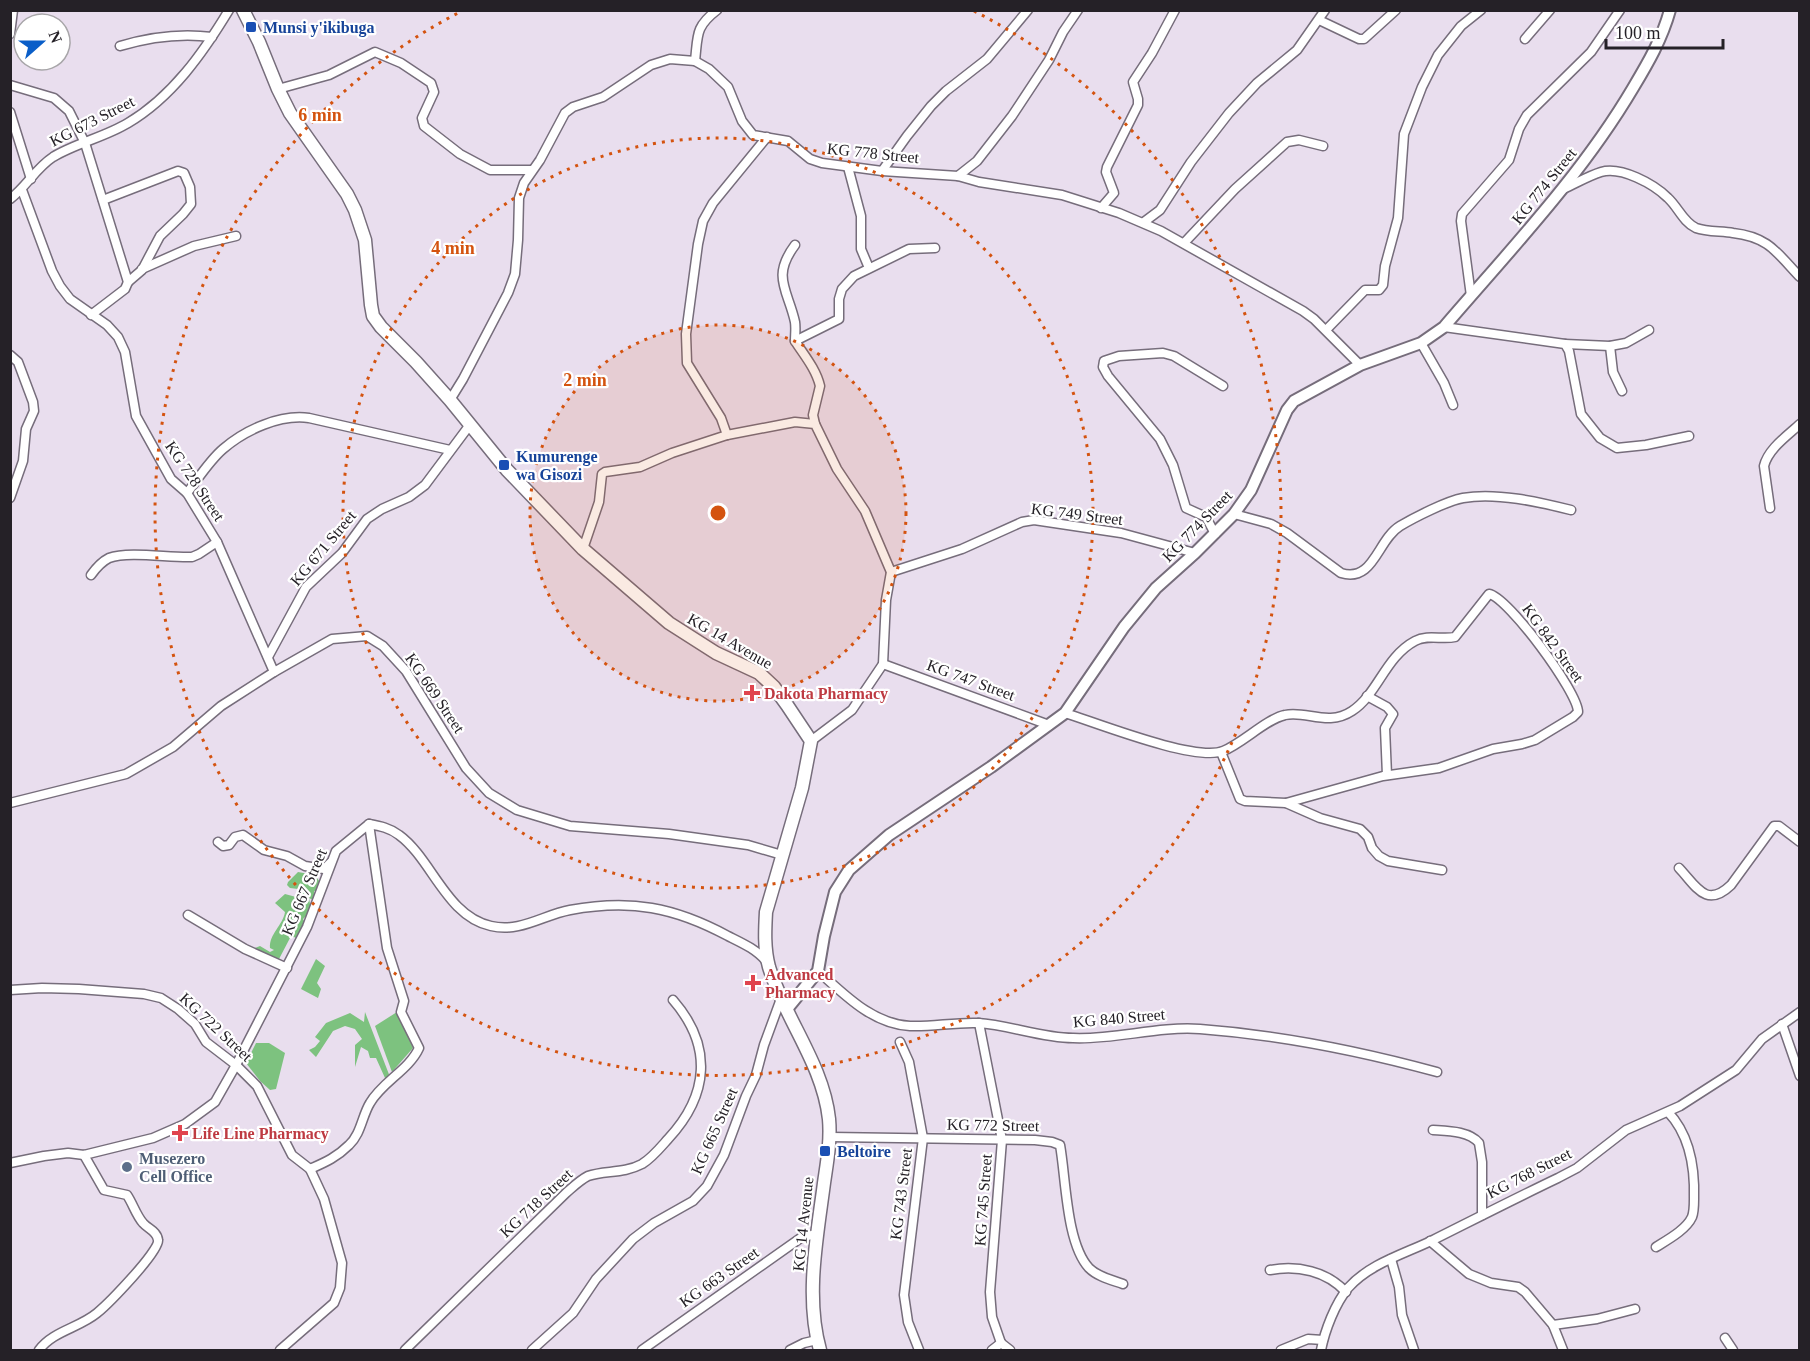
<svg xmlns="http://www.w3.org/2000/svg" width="1810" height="1361" font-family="Georgia,serif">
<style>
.forest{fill:#7dc27f}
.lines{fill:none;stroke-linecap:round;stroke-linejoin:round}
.minor-casing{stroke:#766d7b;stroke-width:11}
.tertiary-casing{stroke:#766d7b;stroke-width:14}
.secondary-casing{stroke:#766d7b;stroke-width:15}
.minor{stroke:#fff;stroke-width:8}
.tertiary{stroke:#fff;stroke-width:10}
.secondary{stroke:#fff;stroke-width:12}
.ring{fill:none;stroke:#d4530f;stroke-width:3;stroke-dasharray:3 6}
.transit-dot{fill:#1a4fb4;stroke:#fff;stroke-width:2}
.health-dot{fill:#e0444e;stroke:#fff;stroke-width:2}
.service-dot{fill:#5c6f8a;stroke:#fff;stroke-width:2}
.labels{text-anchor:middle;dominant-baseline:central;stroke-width:4.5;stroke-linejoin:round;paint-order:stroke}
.transit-label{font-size:16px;font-weight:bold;fill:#164399;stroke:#fff;text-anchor:start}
.street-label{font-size:16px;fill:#252127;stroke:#fff}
.health-label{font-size:16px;font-weight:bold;fill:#be3a42;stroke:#fff;text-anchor:start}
.service-label{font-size:16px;font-weight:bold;fill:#4e5e75;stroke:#fff;text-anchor:start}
.centre{fill:#d4530f;stroke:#fff;stroke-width:3}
.ring-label{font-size:18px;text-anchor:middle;font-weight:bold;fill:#d4530f;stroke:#fff;stroke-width:4.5;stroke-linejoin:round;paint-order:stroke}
</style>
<rect width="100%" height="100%" fill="#e9deee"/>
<g class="forest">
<path d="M298,872L315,875L324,888L321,890L314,891L315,901L309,898L310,904L313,909L303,919L307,927L300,931L298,939L294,937L290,938L279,959H274L255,950V948L260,946L270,952L274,950L270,948C269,934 283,925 285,912L275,903L285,894L296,897L300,895L298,889L290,888L287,885L288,882Z"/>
<polygon points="316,959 325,966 317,983 321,989 318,998 301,989"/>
<polygon points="365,1012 390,1077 385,1078 376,1058 370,1058 368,1051 361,1047 355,1067 355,1045 362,1039 355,1029 345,1026 333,1031 316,1057 309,1050 315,1047 320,1041 315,1037 326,1023 350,1013 364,1022"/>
<polygon points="397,1012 413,1048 392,1072 375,1026"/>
<polygon points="256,1043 269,1043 285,1053 276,1089 270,1090 260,1081 246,1063"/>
</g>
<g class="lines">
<g class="minor-casing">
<g id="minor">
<polyline points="1319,20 1359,39 1364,39 1396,10"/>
<polyline points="10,34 13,10"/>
<polyline points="1525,39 1550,10"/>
<path d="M120,46C150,37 181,33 212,37"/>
<path d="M695,61C698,35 695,27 717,10"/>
<polyline points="10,85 54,98 69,111 85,143 128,282 125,289 91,315"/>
<polyline points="278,89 329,75 375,52 401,63 431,83 434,92 422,118 424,126 460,154 490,170 532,170"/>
<polyline points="10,112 31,179"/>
<polyline points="848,167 861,216 861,249 869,268"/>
<polyline points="882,171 907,136 931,106 946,91 987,59 1028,10"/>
<polyline points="958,176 977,161 1012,116 1049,60 1063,32 1078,10"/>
<path d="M1563,189C1575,184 1588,176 1601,172C1621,166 1654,184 1668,198C1678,207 1683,222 1696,228C1707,232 1722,231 1733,233C1769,237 1777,253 1800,277"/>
<polyline points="22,190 52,271 60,286 70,299 107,325 118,337 125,352 136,416 171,479 187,493 217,542 274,672"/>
<path d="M10,199C26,187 36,168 53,157C76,143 105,137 128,123C172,97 203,53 229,10"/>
<polyline points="103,200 178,171 184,173 190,187 191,204 183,214 160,236 142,270 128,282"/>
<polyline points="1101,208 1114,193 1106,172 1107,167 1138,105 1138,99 1133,82 1152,53 1175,10"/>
<polyline points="1144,222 1160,210 1191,162 1229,113 1257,83 1297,50 1325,10"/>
<polyline points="1184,243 1235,189 1287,142 1299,140 1323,146"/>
<polyline points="142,269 194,246 236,236"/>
<polyline points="1471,296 1461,221 1462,214 1509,160 1519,129 1527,115 1591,52 1620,10"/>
<polyline points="1444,327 1565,344 1569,351 1581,414 1600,438 1617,448 1646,445 1689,436"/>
<polyline points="1326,330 1365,290 1379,290 1383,285 1385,266 1398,218 1404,134 1422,87 1438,55 1461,26 1481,10"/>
<path d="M795,341C795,335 796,328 795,322C788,290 771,277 795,245"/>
<polyline points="1421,343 1444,383 1453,405"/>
<polyline points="1565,344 1610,346 1626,343 1649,330"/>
<polyline points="1610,346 1613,372 1622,391"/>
<polyline points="10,355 18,362 33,402 34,411 26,429 23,461 10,498"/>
<polyline points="450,400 463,379 508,293 515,274 518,240 519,198 524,183 540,160 565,113 573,107 603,97 651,65 670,59 695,61 709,69 728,87 742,121 753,135 788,141 810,159 822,163 882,171 958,176 979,182 1062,195 1119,213 1161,231 1303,311 1314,319 1360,365"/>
<path d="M815,424L813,415L820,386C816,369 804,355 795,341L839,319V299L842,289L854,276L909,249L935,248"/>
<polyline points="727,435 721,418 687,363 686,334 698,244 703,221 713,203 767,137"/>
<path d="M187,493C198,479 209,461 223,449C245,430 280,414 309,418L450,450"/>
<path d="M1770,508L1764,466C1768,449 1787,436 1800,424"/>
<path d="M1234,514L1271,524L1287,533L1341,573C1374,583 1377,540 1400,526C1415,517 1447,501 1463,498C1496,492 1539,502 1571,510"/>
<polyline points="1215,534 1206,517 1186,508 1173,465 1160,439 1108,376 1103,367 1104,361 1119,356 1163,353 1174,356 1223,386"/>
<polyline points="583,549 599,502 602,474 605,472 640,467 672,453 727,435 795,422 815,424 837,469 865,511 891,572 886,600 883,664 852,710 811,741"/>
<polyline points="891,572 962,549 1022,522 1034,520 1121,533 1195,553"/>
<path d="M91,575C96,568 101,562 109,558C129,551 169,558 192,557L199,554L217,542"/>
<polyline points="268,657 306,587 342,553 367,519 382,509 409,497 425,485 469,426"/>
<polyline points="883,664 1049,725"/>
<polyline points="1367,696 1387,707 1393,714 1385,728 1387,775"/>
<path d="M1065,713C1097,723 1195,762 1223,751C1243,743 1266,719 1285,715C1306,710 1328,727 1352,711C1378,694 1385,657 1415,641C1428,634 1442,640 1455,637L1489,594C1508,597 1578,692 1578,712L1573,717L1535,740L1522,744L1493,749L1439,768L1383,776L1286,803"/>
<polyline points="1221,752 1240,799 1245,801 1286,803 1320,818 1360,829 1368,837 1372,848 1379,856 1388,861 1442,870"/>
<polyline points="10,803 126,774 173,747 221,706 274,672 332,639 367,636 383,646 406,671 466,768 489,793 517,810 570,826 669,834 748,845 782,855"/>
<polyline points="218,842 223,846 229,845 235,837 243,835 264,850 287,856 305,866 324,869 330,863"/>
<path d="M1679,868C1696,886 1706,909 1731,885L1774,826H1779L1800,842"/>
<polyline points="188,915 245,949 287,968"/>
<path d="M818,971C844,994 872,1024 910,1026C932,1027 955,1022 978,1023C1010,1025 1041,1038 1073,1038C1115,1040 1157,1026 1200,1029C1280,1035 1360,1051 1437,1072"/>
<path d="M10,990L42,988L79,989L144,994L161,998L178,1009L195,1024L206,1042L236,1065L257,1086L292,1155L310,1169C326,1162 337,1157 349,1145C361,1134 362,1116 370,1103C382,1082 409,1070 419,1048L401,1012L404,1001L387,948L369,824"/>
<polyline points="979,1023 1002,1140 990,1292 992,1317 1001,1343"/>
<polyline points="1782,1024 1800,1076"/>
<polyline points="900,1042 909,1062 923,1138 904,1295 908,1322 919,1350"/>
<path d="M1433,1130C1448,1131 1469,1131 1479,1143L1482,1162V1215"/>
<path d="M830,1137L1035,1140L1052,1142L1060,1145C1066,1178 1066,1243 1089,1268C1098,1277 1112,1280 1123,1284"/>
<path d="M10,1163L44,1156L68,1153L84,1155L153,1138L185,1124L215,1102L236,1065L307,927L336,851L369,824C380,826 390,828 399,835C432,859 446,916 491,926C520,933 543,915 570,910C631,899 674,907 728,936C742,943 756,949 766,961"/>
<polyline points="1430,1241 1469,1274 1491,1283 1518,1287 1525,1292 1553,1325 1563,1350"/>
<path d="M1656,1247C1667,1240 1686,1230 1692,1217C1694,1212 1694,1205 1694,1199C1695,1167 1690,1135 1668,1112"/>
<polyline points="1391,1259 1399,1287 1402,1315 1414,1350"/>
<path d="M1270,1270C1298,1265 1326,1271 1346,1292"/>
<polyline points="1553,1325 1597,1319 1635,1309"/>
<polyline points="1725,1338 1733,1350"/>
<polyline points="1001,1343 1010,1350"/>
<path d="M39,1350C53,1331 79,1328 97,1313C108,1304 160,1251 158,1240C157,1231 148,1229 143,1223C136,1215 133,1204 127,1195L104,1190L84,1155"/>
<polyline points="280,1350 334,1303 340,1288 342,1263 324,1199 310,1169"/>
<path d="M405,1350L566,1193C573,1187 580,1180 588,1176C605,1170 623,1174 642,1164C652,1158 660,1148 668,1139C709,1095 713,1046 673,1000"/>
<polyline points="532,1350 573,1313 596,1279 633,1239 654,1223 693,1201 707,1186 724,1155 746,1096 756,1075 764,1045 782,996"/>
<polyline points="642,1350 802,1237 817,1234"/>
<polyline points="790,1350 804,1343 817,1340"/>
<polyline points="992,1350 1001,1343"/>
<polyline points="1281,1350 1308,1339 1323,1340"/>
<path d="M1321,1350C1325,1330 1335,1304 1348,1288C1369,1264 1404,1254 1431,1241C1473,1220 1516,1198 1558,1178L1577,1168L1626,1130L1680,1106L1736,1070L1762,1039L1800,1012"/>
</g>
</g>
<g class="tertiary-casing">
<path id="tertiary" d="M787,1009L818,971L824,936L835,892L849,870L889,835L991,767L1065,713L1124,627L1156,588L1195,553L1234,514L1251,490L1287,410L1294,401L1360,365L1421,343L1444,327C1510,250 1581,176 1633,88C1648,63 1662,39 1670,10"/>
</g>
<g class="secondary-casing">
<path id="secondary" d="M243,10L259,42L278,89L290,113L347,194L355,210L365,240L371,305L373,316L381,327L416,362L450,400L507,470L583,549L669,623L716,653L759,673L774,687L787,705L811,741L802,788L766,912C765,930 764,949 769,967C785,1019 823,1064 829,1119C831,1141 827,1162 824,1183C817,1237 805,1297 820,1350"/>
</g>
<use href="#minor" class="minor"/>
<use href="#tertiary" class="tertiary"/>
<use href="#secondary" class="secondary"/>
</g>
<circle cx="718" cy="513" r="188" fill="#d4530f" fill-opacity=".12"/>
<g class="ring">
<circle cx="718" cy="513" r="188"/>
<circle cx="718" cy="513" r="375"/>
<path d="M974 11A563 563 0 1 1 462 11"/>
</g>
<g class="transit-dot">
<rect x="245" y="21" width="12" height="12" rx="3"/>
<rect x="498" y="459" width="12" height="12" rx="3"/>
<rect x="819" y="1145" width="12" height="12" rx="3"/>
</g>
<g class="health-dot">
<path d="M749 684h6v6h6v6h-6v6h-6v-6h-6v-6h6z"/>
<path d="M750 974h6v6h6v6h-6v6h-6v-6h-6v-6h6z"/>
<path d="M177 1124h6v6h6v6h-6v6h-6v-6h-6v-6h6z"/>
</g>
<circle class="service-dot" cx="127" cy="1167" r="6"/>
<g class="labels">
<g class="transit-label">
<text x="263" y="27">Munsi y'ikibuga</text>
<text x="516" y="456">Kumurenge<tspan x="516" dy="18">wa Gisozi</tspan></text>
<text x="837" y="1151">Beltoire</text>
</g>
<g class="street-label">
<text transform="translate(92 121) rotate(-27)">KG 673 Street</text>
<text transform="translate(873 153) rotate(6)">KG 778 Street</text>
<text transform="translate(1544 186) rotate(-51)">KG 774 Street</text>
<text transform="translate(195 481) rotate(56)">KG 728 Street</text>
<text transform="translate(1077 514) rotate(7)">KG 749 Street</text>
<text transform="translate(1197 526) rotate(-46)">KG 774 Street</text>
<text transform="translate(323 548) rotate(-50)">KG 671 Street</text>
<text transform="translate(730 641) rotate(30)">KG 14 Avenue</text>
<text transform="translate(1553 643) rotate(54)">KG 842 Street</text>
<text transform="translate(971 680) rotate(20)">KG 747 Street</text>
<text transform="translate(435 693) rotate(56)">KG 669 Street</text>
<text transform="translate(304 892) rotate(-67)">KG 667 Street</text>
<text transform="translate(1119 1018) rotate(-5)">KG 840 Street</text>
<text transform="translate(216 1027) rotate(43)">KG 722 Street</text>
<text transform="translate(993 1125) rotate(1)">KG 772 Street</text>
<text transform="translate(714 1131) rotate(-66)">KG 665 Street</text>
<text transform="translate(1529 1173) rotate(-27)">KG 768 Street</text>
<text transform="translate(901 1194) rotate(-83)">KG 743 Street</text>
<text transform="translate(983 1200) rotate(-86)">KG 745 Street</text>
<text transform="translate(536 1203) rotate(-43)">KG 718 Street</text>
<text transform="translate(803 1224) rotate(-84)">KG 14 Avenue</text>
<text transform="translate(719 1277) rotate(-35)">KG 663 Street</text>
</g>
<g class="health-label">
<text x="764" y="693">Dakota Pharmacy</text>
<text x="765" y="974">Advanced<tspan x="765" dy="18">Pharmacy</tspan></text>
<text x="192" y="1133">Life Line Pharmacy</text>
</g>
<g class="service-label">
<text x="139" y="1158">Musezero<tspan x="139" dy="18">Cell Office</tspan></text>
</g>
</g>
<circle cx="718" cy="513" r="9" class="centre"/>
<g class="ring-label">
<text x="320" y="121">6 min</text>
<text x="453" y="254">4 min</text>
<text x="585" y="386">2 min</text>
</g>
<rect width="1810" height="1361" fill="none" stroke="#252127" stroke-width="24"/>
<g transform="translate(42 42) rotate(69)"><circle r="28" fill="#ffffff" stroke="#a8a6a9" stroke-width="1.5"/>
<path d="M0-4.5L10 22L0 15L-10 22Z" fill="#0a5ec8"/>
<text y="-9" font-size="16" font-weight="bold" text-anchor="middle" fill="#252127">N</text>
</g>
<path d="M1606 39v9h117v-9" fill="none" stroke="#252127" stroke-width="3"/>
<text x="1615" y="39" font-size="18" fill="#252127" stroke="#ffffff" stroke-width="4.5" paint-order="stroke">100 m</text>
</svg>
